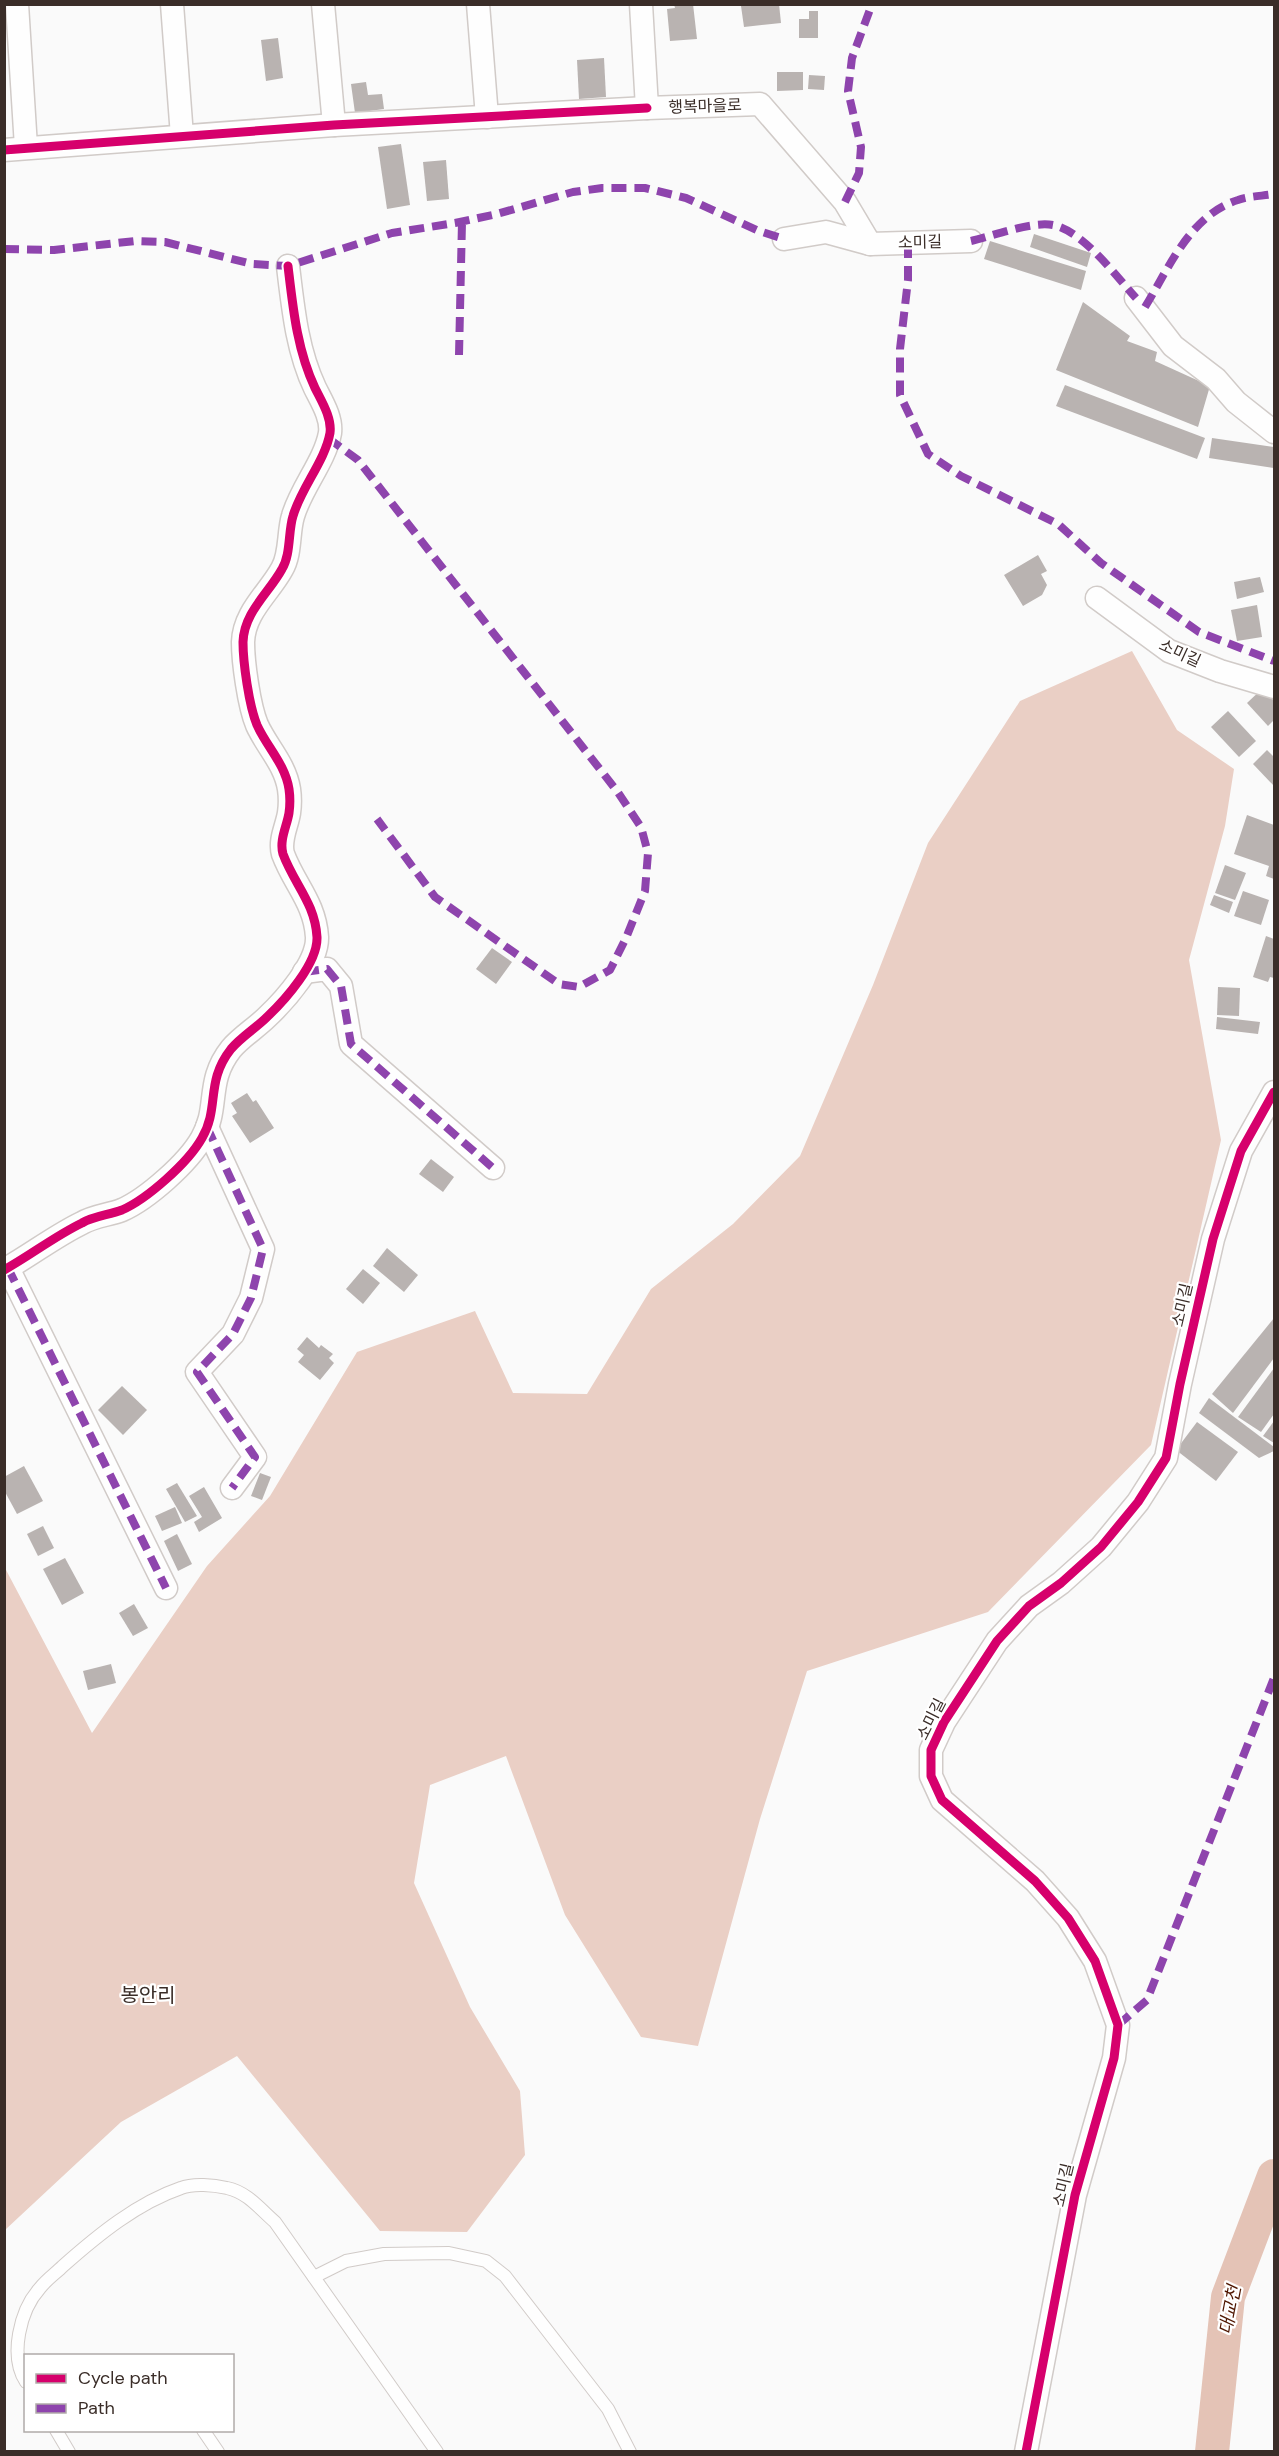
<svg xmlns="http://www.w3.org/2000/svg" width="1279" height="2456" font-family="'DM Sans','Noto Sans KR',sans-serif">
<style>
.forest{fill:#eacfc5}
.lines{fill:none;stroke-linecap:round;stroke-linejoin:round}
.river{stroke:#e4c3b6;stroke-width:34}
.building{fill:#b9b3b1}
.service-casing{stroke:#d1cbc8;stroke-width:14}
.minor-casing{stroke:#d1cbc8;stroke-width:25}
.service{stroke:#fefefe;stroke-width:12}
.minor{stroke:#fefefe;stroke-width:22}
.quiet{stroke:#8e44ad;stroke-width:8;stroke-dasharray:15 8;stroke-linecap:butt}
.cycleway-casing{stroke:#fff;stroke-width:13}
.cycleway{stroke:#d6006c;stroke-width:9}
.labels{text-anchor:middle;dominant-baseline:central;stroke-width:4.5;stroke-linejoin:round;paint-order:stroke}
.street-label{font-size:16px;fill:#3a2d28;stroke:#fff}
.water-label{font-size:18px;font-style:italic;fill:#4f1600;stroke:#fff}
.quarter-label{font-size:20px;fill:#3a2d28;stroke:#fff}
</style>
<rect width="100%" height="100%" fill="#fafafa"/>
<polygon class="forest" points="1132,651 1177,730 1234,769 1225,826 1189,960 1221,1140 1151,1445 988,1612 807,1671 760,1819 698,2046 641,2037 565,1915 506,1756 430,1785 414,1883 470,2007 520,2091 525,2155 467,2232 380,2231 237,2056 121,2122 5,2230 5,1568 92,1733 207,1566 270,1496 357,1352 475,1311 513,1393 587,1394 651,1289 733,1224 800,1156 873,985 928,843 1020,701"/>
<g class="lines">
<polyline class="river" points="1212,2452 1228,2297 1274,2176"/>
</g>
<g class="building">
<polygon points="674,4 693,4 697,39 670,41 667,9 675,8"/>
<polygon points="779,4 781,23 744,27 741,6"/>
<polygon points="809,11 818,11 818,38 799,38 799,19 809,19"/>
<polygon points="278,38 283,78 266,81 261,40"/>
<polygon points="604,58 606,97 579,99 577,60"/>
<polygon points="777,72 803,72 803,90 777,91"/>
<polygon points="809,75 825,76 824,90 808,89"/>
<polygon points="366,82 368,95 382,94 384,109 355,113 351,84"/>
<polygon points="401,144 410,205 387,209 378,147"/>
<polygon points="446,160 449,199 427,201 423,162"/>
<polygon points="1034,234 1091,253 1087,267 1030,247"/>
<polygon points="990,241 1086,271 1081,290 984,259"/>
<polygon points="1083,302 1130,336 1127,341 1157,352 1155,361 1210,386 1198,427 1056,370"/>
<polygon points="1065,385 1205,438 1197,459 1056,406"/>
<polygon points="1212,438 1274,447 1274,468 1209,458"/>
<polygon points="1038,555 1047,571 1041,574 1047,585 1042,595 1023,606 1004,575"/>
<polygon points="1260,577 1264,592 1237,599 1234,582"/>
<polygon points="1257,605 1262,637 1237,641 1231,610"/>
<polygon points="1263,688 1274,701 1274,720 1268,726 1247,703"/>
<polygon points="1228,711 1256,741 1239,757 1211,727"/>
<polygon points="1267,750 1274,757 1274,786 1253,764"/>
<polygon points="1247,815 1274,825 1274,879 1266,876 1269,866 1234,854"/>
<polygon points="1225,865 1246,873 1235,900 1215,893"/>
<polygon points="1243,891 1269,900 1261,925 1234,916"/>
<polygon points="1214,895 1233,902 1229,913 1210,905"/>
<polygon points="1266,936 1274,939 1274,978 1270,977 1268,982 1253,977"/>
<polygon points="492,948 512,962 496,984 476,969"/>
<polygon points="1218,987 1240,988 1239,1016 1217,1015"/>
<polygon points="1217,1017 1260,1022 1258,1034 1216,1029"/>
<polygon points="247,1093 253,1102 256,1100 274,1128 250,1143 232,1116 237,1113 231,1103"/>
<polygon points="431,1159 454,1177 443,1192 419,1174"/>
<polygon points="387,1248 418,1275 404,1292 373,1266"/>
<polygon points="363,1269 380,1283 363,1304 346,1289"/>
<polygon points="1274,1318 1274,1358 1233,1413 1212,1394"/>
<polygon points="307,1337 319,1348 321,1345 333,1354 329,1358 334,1363 320,1380 298,1362 304,1355 297,1349"/>
<polygon points="1274,1368 1274,1414 1261,1432 1238,1417"/>
<polygon points="122,1386 147,1410 123,1435 98,1410"/>
<polygon points="1209,1398 1274,1447 1274,1451 1259,1458 1199,1413"/>
<polygon points="1274,1421 1274,1443 1263,1436"/>
<polygon points="1197,1422 1238,1452 1216,1481 1176,1450"/>
<polygon points="24,1466 43,1501 17,1514 4,1490 4,1477"/>
<polygon points="260,1473 271,1477 262,1500 251,1496"/>
<polygon points="177,1483 197,1516 185,1522 166,1489"/>
<polygon points="204,1487 222,1518 199,1532 194,1522 202,1517 189,1496"/>
<polygon points="175,1507 182,1523 162,1531 155,1516"/>
<polygon points="43,1526 54,1548 38,1556 27,1534"/>
<polygon points="177,1534 192,1564 178,1571 164,1541"/>
<polygon points="65,1558 84,1593 62,1605 43,1569"/>
<polygon points="134,1604 148,1628 133,1636 119,1613"/>
<polygon points="111,1664 116,1683 88,1690 83,1671"/>
</g>
<g class="lines">
<g class="service-casing">
<g id="service">
<polyline points="314,2277 346,2261 384,2254 449,2253 486,2261 505,2276 608,2409 630,2452"/>
<path d="M26,2382C9,2356 20,2310 40,2288C46,2280 56,2273 63,2266C98,2235 137,2203 181,2188C193,2183 214,2185 227,2188C247,2192 260,2209 275,2222L437,2452"/>
<polyline points="56,2430 69,2452"/>
<polyline points="203,2430 218,2452"/>
</g>
</g>
<g class="minor-casing">
<g id="minor">
<polyline points="17,4 26,147"/>
<polyline points="172,4 182,136"/>
<polyline points="323,4 334,125"/>
<polyline points="478,4 487,117"/>
<polyline points="641,4 647,108 760,104 845,202 870,244"/>
<polyline points="4,150 334,125 647,108"/>
<polyline points="784,239 826,232 870,244 971,241"/>
<polyline points="1136,298 1173,346 1216,379 1236,402 1274,432"/>
<polyline points="1097,598 1169,651 1220,671 1274,687"/>
<polyline points="304,972 327,969 341,986 351,1044 493,1168"/>
<polyline points="207,1127 263,1249 251,1298 233,1334 197,1372 255,1457 232,1488"/>
<polyline points="8,1268 166,1588"/>
<path d="M4,1270C31,1255 55,1236 82,1223C94,1216 109,1215 122,1210C147,1199 188,1163 202,1138C220,1107 205,1082 231,1049C241,1037 256,1028 267,1017C285,1000 318,963 317,937C315,903 294,884 283,854C279,840 287,826 289,813C290,806 290,796 289,789C285,764 267,747 257,725C249,706 243,662 243,642C244,612 269,593 282,569C291,554 288,532 293,516C301,488 325,461 330,433C332,418 322,402 315,388C297,350 293,308 288,266"/>
<polyline points="1026,2452 1075,2195 1114,2058 1118,2025 1095,1961 1068,1918 1035,1881 942,1800 931,1776 931,1750 944,1722 997,1641 1029,1606 1061,1583 1101,1547 1138,1502 1166,1458 1180,1384 1213,1239 1241,1151 1274,1092"/>
</g>
</g>
<use href="#service" class="service"/>
<use href="#minor" class="minor"/>
<g class="quiet">
<polyline points="845,202 859,173 861,147 848,91 852,58 872,4"/>
<path d="M971,241C993,236 1031,221 1053,225C1083,231 1116,276 1136,298"/>
<polyline points="908,243 908,280 900,349 900,395 928,454 961,476 1058,524 1101,563 1199,632 1274,661"/>
<polyline points="4,249 54,250 135,241 165,242 252,264 288,266 392,233 455,223 497,214 573,192 602,188 645,188 686,198 759,231 784,239"/>
<path d="M1145,307C1169,268 1190,215 1238,200C1249,196 1263,196 1274,194"/>
<polyline points="459,355 462,222"/>
<polyline points="328,438 358,460 617,791 641,827 648,853 645,891 626,938 610,970 579,987 559,984 435,897 377,819"/>
<polyline points="304,972 327,969 341,986 351,1044 493,1168"/>
<polyline points="207,1127 263,1249 251,1298 233,1334 197,1372 255,1457 232,1488"/>
<polyline points="8,1268 166,1588"/>
<polyline points="1118,2025 1147,2000 1274,1678"/>
</g>
<g class="cycleway-casing">
<g id="cycleway">
<polyline points="4,150 334,125 647,108"/>
<path d="M4,1270C31,1255 55,1236 82,1223C94,1216 109,1215 122,1210C147,1199 188,1163 202,1138C220,1107 205,1082 231,1049C241,1037 256,1028 267,1017C285,1000 318,963 317,937C315,903 294,884 283,854C279,840 287,826 289,813C290,806 290,796 289,789C285,764 267,747 257,725C249,706 243,662 243,642C244,612 269,593 282,569C291,554 288,532 293,516C301,488 325,461 330,433C332,418 322,402 315,388C297,350 293,308 288,266"/>
<polyline points="1026,2452 1075,2195 1114,2058 1118,2025 1095,1961 1068,1918 1035,1881 942,1800 931,1776 931,1750 944,1722 997,1641 1029,1606 1061,1583 1101,1547 1138,1502 1166,1458 1180,1384 1213,1239 1241,1151 1274,1092"/>
</g>
</g>
<use href="#cycleway" class="cycleway"/>
</g>
<g class="labels">
<g class="street-label">
<text transform="translate(705 106) rotate(-2)">행복마을로</text>
<text transform="translate(920 242) rotate(-1)">소미길</text>
<text transform="translate(1180 653) rotate(25)">소미길</text>
<text transform="translate(1182 1305) rotate(-77)">소미길</text>
<text transform="translate(931 1719) rotate(-63)">소미길</text>
<text transform="translate(1063 2185) rotate(-77)">소미길</text>
</g>
<g class="water-label">
<text transform="translate(1230 2310) rotate(-79)">대교천</text>
</g>
<g class="quarter-label">
<text x="148" y="1995">봉안리</text>
</g>
</g>
<rect width="1279" height="2456" fill="none" stroke="#3a2d28" stroke-width="12"/>
<rect x="24" y="2354" width="210" height="78" fill="#ffffff" stroke="#b0aba9" stroke-width="1.5"/>
<rect x="36" y="2374" width="30" height="9" fill="#d6006c" stroke="#b0aba9" stroke-width="1.5"/>
<text x="78" y="2384" font-size="18" fill="#3a2d28">Cycle path</text>
<rect x="36" y="2404" width="30" height="9" fill="#8e44ad" stroke="#b0aba9" stroke-width="1.5"/>
<text x="78" y="2414" font-size="18" fill="#3a2d28">Path</text>
</svg>
